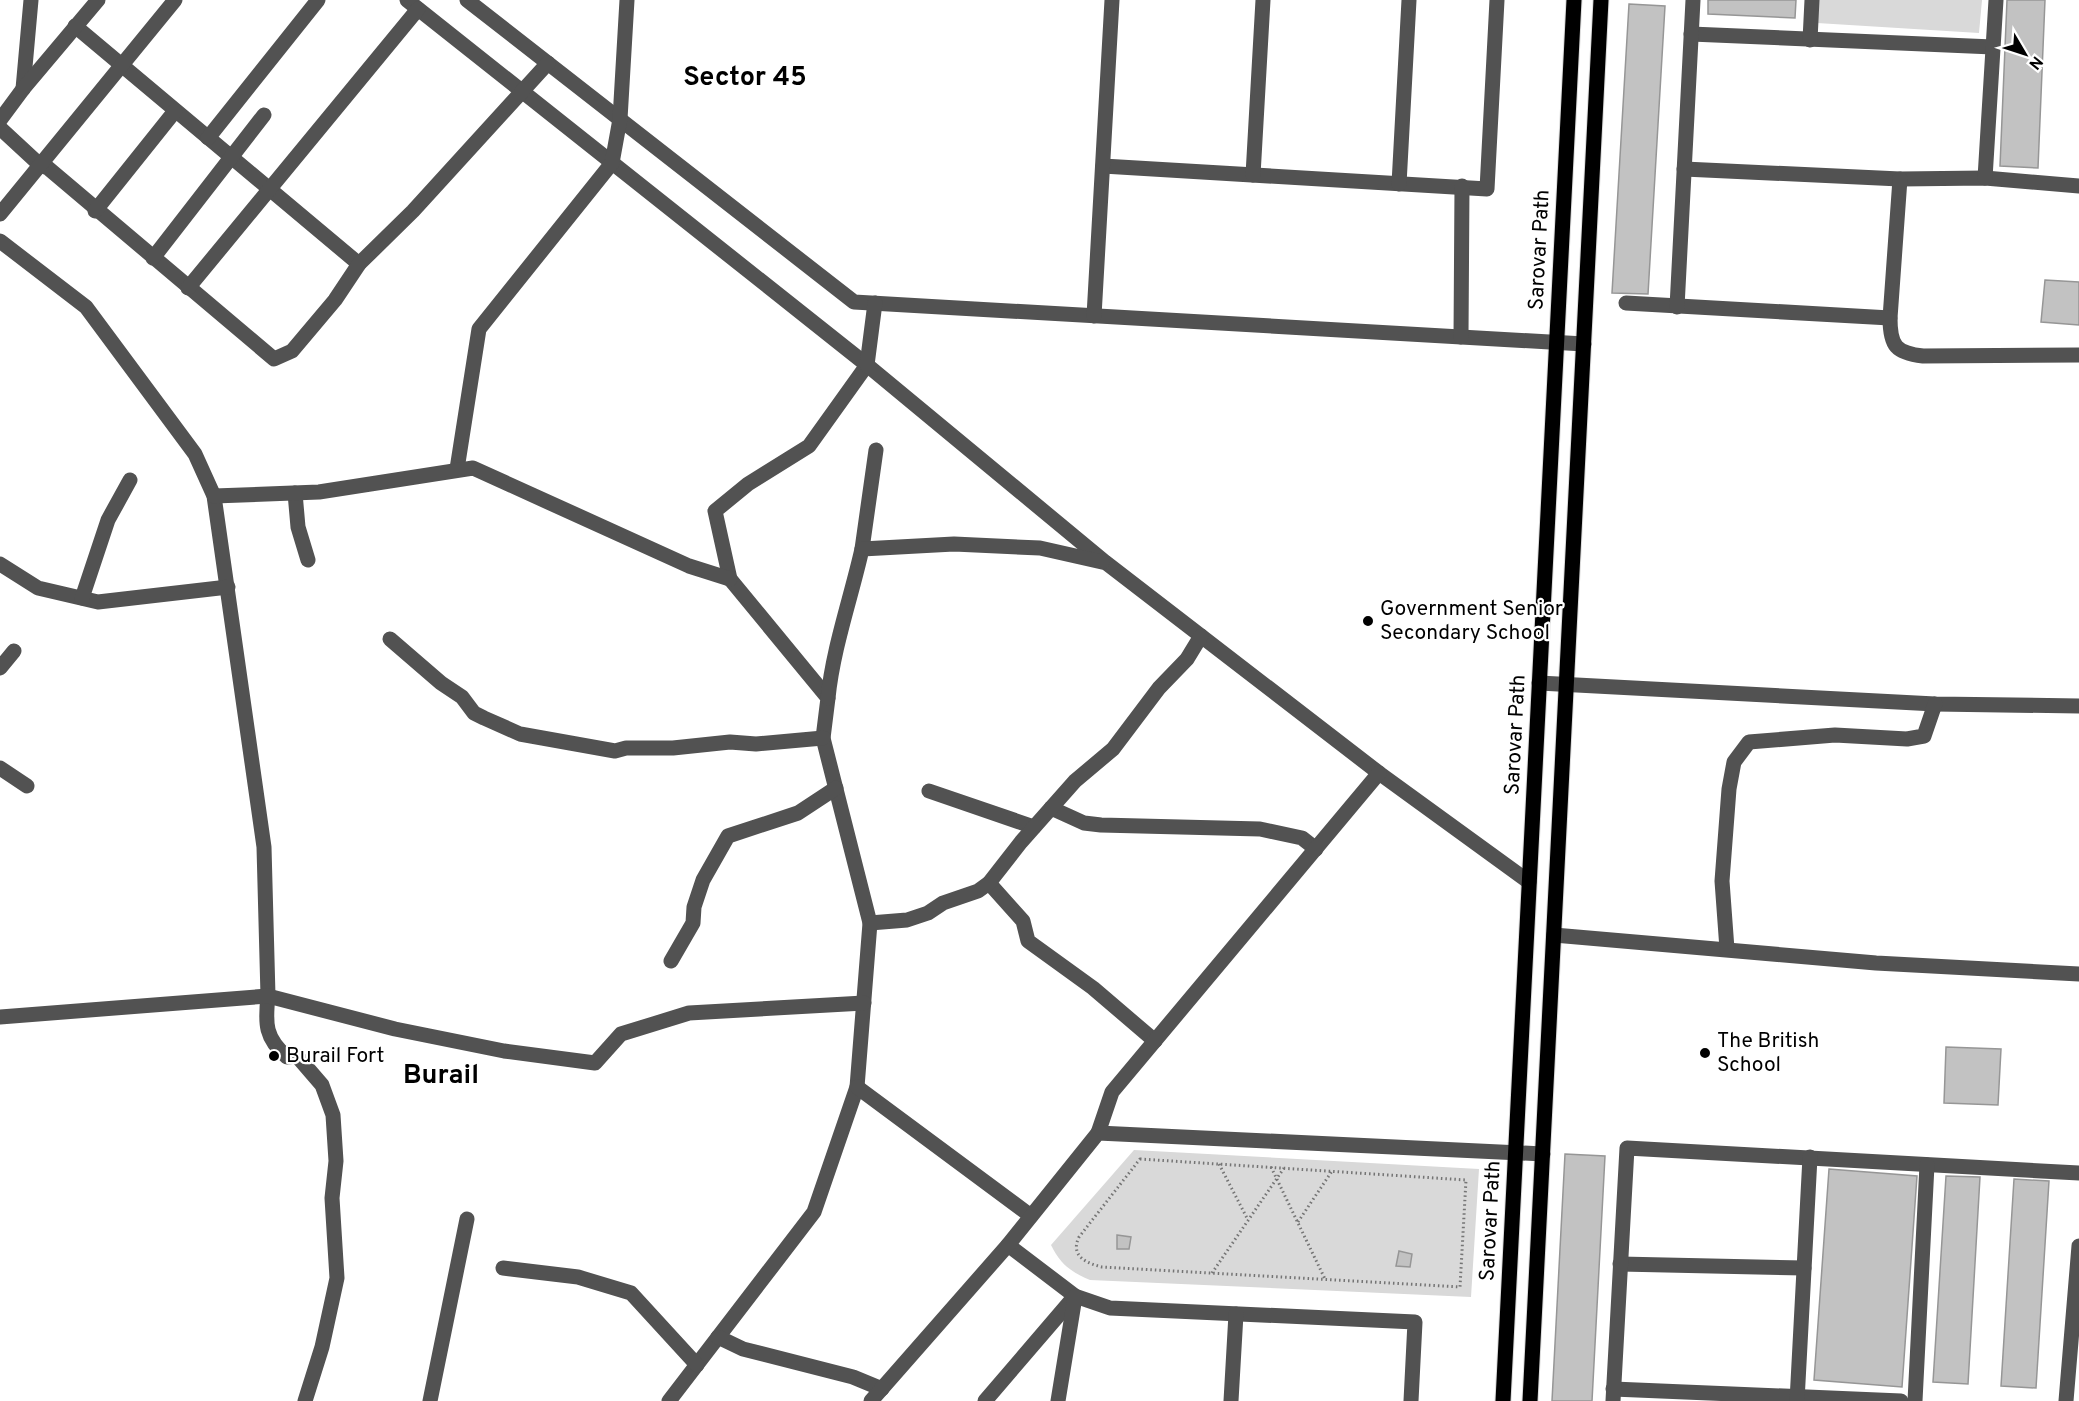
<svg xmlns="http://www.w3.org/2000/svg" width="2079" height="1401" font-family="Overpass,sans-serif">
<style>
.green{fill:#d9d9d9}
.building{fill:#c2c2c2;stroke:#969696;stroke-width:1.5}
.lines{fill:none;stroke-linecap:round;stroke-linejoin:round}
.major-casing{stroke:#dbdbdb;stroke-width:17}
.path{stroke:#747474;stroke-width:3;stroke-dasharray:1.5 3;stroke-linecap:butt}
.minor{stroke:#525252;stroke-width:15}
.major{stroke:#000;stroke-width:15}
.poi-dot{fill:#000;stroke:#fff;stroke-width:2}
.labels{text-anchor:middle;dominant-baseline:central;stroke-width:4.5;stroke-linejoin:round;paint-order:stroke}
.street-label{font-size:21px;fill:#000;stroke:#fff}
.poi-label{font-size:21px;fill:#000;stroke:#fff;text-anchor:start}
.district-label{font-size:27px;font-weight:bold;fill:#000;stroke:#fff}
</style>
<rect width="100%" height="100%" fill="#fff"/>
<g class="green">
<polygon points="1818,0 1982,0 1979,33 1817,23"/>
<path d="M1134,1150L1479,1169L1471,1297L1090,1280C1071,1272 1060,1264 1051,1245Z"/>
</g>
<g class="building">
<polygon points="1708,0 1796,0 1795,18 1708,14"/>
<polygon points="2007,0 2045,0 2038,168 2000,166"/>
<polygon points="1629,4 1665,6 1648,294 1612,293"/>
<polygon points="2045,280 2079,282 2079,325 2041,322"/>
<polygon points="1946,1047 2001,1049 1998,1105 1944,1103"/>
<polygon points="1565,1154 1605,1156 1592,1401 1552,1401"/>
<polygon points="1829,1169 1917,1176 1902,1387 1814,1380"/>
<polygon points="1946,1176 1980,1177 1968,1384 1933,1382"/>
<polygon points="2014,1179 2049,1181 2036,1388 2001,1386"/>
<polygon points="1117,1235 1131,1237 1129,1249 1117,1249"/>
<polygon points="1399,1251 1412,1254 1410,1267 1396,1266"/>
</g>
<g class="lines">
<g class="major-casing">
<g id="major">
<polyline points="1503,1401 1574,0"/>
<polyline points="1530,1401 1601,0"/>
</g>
</g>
<g class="path">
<path d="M1140,1159L1466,1180L1460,1287L1102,1267C1086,1263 1070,1256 1079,1237Z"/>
<polyline points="1219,1164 1248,1220"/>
<polyline points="1271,1167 1325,1279"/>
<polyline points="1298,1222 1332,1171"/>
<polyline points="1212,1273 1284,1168"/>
</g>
<g class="minor">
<polyline points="407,0 867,365 809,446 748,484 715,511 730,579 828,698 823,738 870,923 857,1087 814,1212 669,1401"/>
<polyline points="467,0 854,302 1584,344"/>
<polyline points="75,26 359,264"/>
<polyline points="1691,34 1993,47"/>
<polyline points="1810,40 1812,0"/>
<polyline points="23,89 31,0"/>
<polyline points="0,120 23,89 98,0"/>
<polyline points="0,128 40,165 48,168 274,359 292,351 335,300 359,264 413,211 548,63"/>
<polyline points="208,138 318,0"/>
<polyline points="1103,166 1487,189 1497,0"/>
<polyline points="1684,169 1900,179 1985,178 2079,186"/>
<polyline points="1253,175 1263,0"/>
<polyline points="1985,178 1996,0"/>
<path d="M1900,179L1890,318C1890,346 1896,353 1923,356L2079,355"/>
<polyline points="1399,184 1409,0"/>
<polyline points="95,211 175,111"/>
<polyline points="0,214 175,0"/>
<path d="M0,241L86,307L195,454L214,496L264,847L268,996C265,1024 265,1038 287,1057L297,1056L322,1085L333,1115L336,1161L332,1198L337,1278L322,1347L305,1401"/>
<polyline points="153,258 264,115"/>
<polyline points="188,288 418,9"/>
<polyline points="875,303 867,365 1105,562 1379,773 1529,882"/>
<polyline points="1626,303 1890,318"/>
<polyline points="1677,307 1693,0"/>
<polyline points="1094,316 1112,0"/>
<polyline points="1461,337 1462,186"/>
<polyline points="457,469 479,329 612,163 620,119 627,0"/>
<polyline points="295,493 298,527 308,560"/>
<polyline points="214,496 319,492 473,468 689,566 730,579"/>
<polyline points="862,549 876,450"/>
<polyline points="0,564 38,588 98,602 228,587"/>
<polyline points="82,598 108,520 130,480"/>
<polyline points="390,639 441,683 462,697 474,713 484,718 520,734 615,751 626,748 673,748 730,742 756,744 823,738"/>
<polyline points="0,668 14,651"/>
<polyline points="1539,683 1935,704 2079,706"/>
<path d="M828,698C833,648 851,598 862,549L954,544L1040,548L1102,562"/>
<polyline points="0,768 27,786"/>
<polyline points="929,791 1034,827"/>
<polyline points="1051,808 1084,823 1101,825 1260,829 1302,838 1316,849"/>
<polyline points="989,883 1023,921 1028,941 1093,988 1155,1041"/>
<polyline points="870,923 907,920 928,913 943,903 978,891 989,883 1021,842 1075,781 1113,749 1159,688 1187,659 1201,636"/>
<polyline points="1554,935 1876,963 2079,974"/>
<polyline points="1727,949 1722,881 1729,789 1734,762 1749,742 1835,735 1907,739 1924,736 1935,704"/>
<polyline points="671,961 693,923 694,907 703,880 728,836 798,813 836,788"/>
<polyline points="0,1017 268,996 395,1029 504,1051 595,1063 621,1034 689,1013 864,1003"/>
<polyline points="857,1087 1031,1216"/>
<polyline points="1098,1133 1112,1092 1379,773"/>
<polyline points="1008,1245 1075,1296 1110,1308 1415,1322 1411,1401"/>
<polyline points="1620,1264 1804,1268"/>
<polyline points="503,1268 578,1277 631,1293 697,1365"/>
<polyline points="718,1337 743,1349 853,1377 882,1389"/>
<polyline points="1613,1389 1901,1401"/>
<polyline points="430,1401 467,1219"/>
<polyline points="871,1401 1008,1245 1098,1133 1543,1154"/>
<polyline points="985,1401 1075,1296"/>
<polyline points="1058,1401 1075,1297"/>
<polyline points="1231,1401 1236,1314"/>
<polyline points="1613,1401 1627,1148 2079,1173"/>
<polyline points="1797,1401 1810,1157"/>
<polyline points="1915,1401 1927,1165"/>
<polyline points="2066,1401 2079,1246"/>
</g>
<use href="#major" class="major"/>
</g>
<g class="poi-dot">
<circle cx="1368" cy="621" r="6"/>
<circle cx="1705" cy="1053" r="6"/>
<circle cx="274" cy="1056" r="6"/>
</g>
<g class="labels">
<g class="street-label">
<text transform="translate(1540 250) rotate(-87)">Sarovar Path</text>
<text transform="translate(1516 735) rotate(-87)">Sarovar Path</text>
<text transform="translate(1491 1221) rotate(-87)">Sarovar Path</text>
</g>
<g class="poi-label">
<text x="1380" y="609">Government Senior<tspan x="1380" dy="24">Secondary School</tspan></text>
<text x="1717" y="1041">The British<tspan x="1717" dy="24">School</tspan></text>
<text x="286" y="1056">Burail Fort</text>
</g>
<g class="district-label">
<text x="745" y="78">Sector 45</text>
<text x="441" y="1076">Burail</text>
</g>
</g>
<g transform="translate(2025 54) rotate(129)" stroke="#ffffff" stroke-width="4.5" paint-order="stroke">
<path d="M0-4.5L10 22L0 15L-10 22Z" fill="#000000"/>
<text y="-9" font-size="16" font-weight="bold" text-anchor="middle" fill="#000000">N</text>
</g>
</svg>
